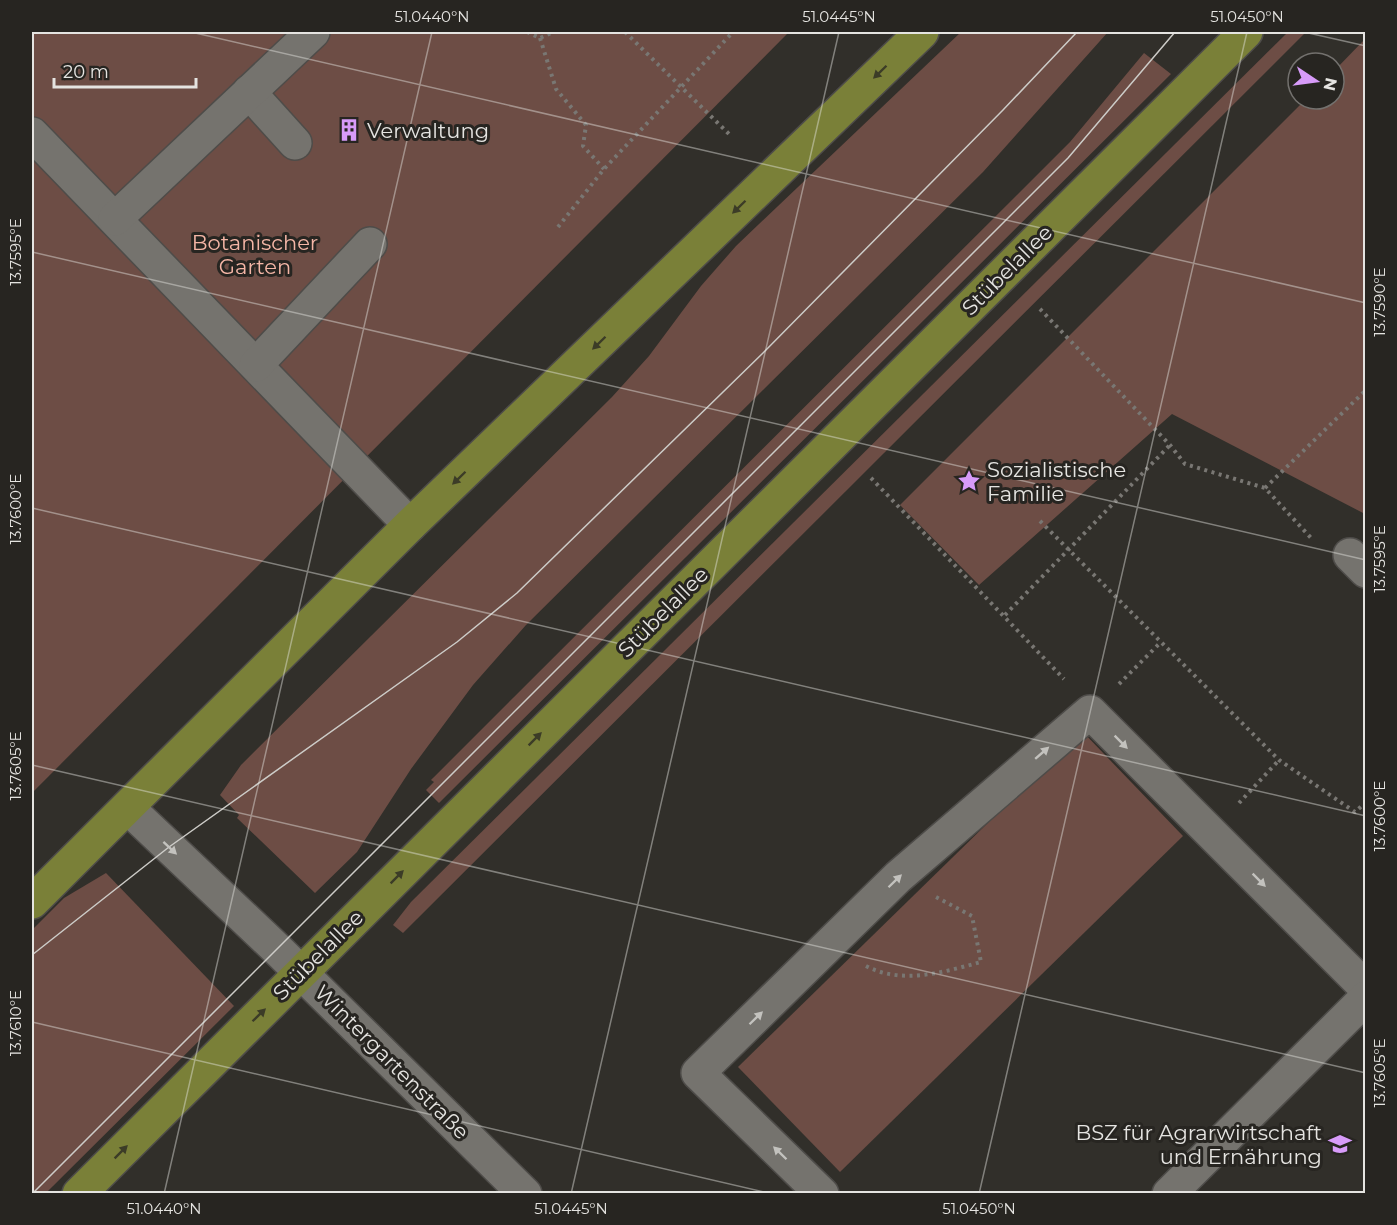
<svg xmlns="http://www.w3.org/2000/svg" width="1397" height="1225" font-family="Montserrat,sans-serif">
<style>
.green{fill:#6d4d45}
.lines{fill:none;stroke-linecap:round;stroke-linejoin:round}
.minor-casing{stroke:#4e4c49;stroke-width:36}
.major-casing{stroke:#4e4c49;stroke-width:36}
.path{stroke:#797773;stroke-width:4;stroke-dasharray:3 4.5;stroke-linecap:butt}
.minor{stroke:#75736e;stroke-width:33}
.major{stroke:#7a8038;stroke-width:33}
.tram{stroke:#cdccc8;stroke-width:1.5}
.oneway{fill:#3c3c27}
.oneway2{fill:#c3c2be}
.ticks{fill:none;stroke:#e5e4e1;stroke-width:1.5;stroke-opacity:0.45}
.labels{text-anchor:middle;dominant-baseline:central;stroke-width:6;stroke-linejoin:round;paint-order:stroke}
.poi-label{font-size:21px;fill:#e5e4e1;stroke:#272521;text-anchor:start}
.park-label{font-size:21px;fill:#f5b6a6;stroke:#272521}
.street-label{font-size:21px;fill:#e5e4e1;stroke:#272521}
.neatline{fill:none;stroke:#e5e4e1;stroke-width:2}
.ticks-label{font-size:15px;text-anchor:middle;fill:#e5e4e1}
</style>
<rect width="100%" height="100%" fill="#312f2a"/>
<g class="green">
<polygon points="32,32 789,32 32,793"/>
<polygon points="961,32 1108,32 983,172 526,625 473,685 411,769 357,852 315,893 237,818 239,815 220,795 241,765 612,397 649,356 701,286 736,246"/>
<polygon points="1288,32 1306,32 403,933 393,925 411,902"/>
<polygon points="1365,39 1365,514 1172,414 979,585 900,505 1306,99 1334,99 1334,71"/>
<polygon points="1144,53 1171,74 439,803 426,790 434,782 431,780 1070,142"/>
<polygon points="1082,731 1183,836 840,1172 738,1067"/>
<polygon points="106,873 234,1006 46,1193 32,1193 32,930 64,898"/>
</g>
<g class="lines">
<g class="minor-casing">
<g id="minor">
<polyline points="249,92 295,143"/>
<polyline points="32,134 410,525"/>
<polyline points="115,219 313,32"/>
<polyline points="256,365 370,244"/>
<polyline points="1350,555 1366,571"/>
<polyline points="128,808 278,950 525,1194"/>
<polyline points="822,1194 698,1073 898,877 1090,712 1366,988"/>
<polyline points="1169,1194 1366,998"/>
</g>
</g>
<g class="major-casing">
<g id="major">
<polyline points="32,902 410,525 922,32"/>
<polyline points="79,1194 1246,32"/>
</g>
</g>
<g class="path">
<polyline points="527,32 540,38 553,32"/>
<polyline points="625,32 729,134"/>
<polyline points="540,38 556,89 586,125 583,146 604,169"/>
<polyline points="558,227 604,169 733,32"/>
<polyline points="1040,309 1170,445 1185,464 1265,488 1312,539"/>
<polyline points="871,478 1064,679"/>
<polyline points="1265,488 1366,390"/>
<polyline points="1040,521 1279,760 1355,812 1366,802"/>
<polyline points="1005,615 1170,445"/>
<polyline points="1119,684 1161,642"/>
<polyline points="1239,803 1279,760"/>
<path d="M866,966C902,985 944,972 981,962L972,916L936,897"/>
</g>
<use href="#minor" class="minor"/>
<use href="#major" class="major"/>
<g class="tram">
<polyline points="32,955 169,847 457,642 517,593 763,353 1003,110 1077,32"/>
<polyline points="32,1194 1068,158 1175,32"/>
</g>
</g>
<defs><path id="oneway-solid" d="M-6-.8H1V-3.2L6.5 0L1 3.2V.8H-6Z" transform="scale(1.5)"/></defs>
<g class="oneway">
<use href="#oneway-solid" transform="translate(880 72) rotate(136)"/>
<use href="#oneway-solid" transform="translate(739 207) rotate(136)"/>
<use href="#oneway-solid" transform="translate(599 343) rotate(136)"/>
<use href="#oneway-solid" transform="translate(459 478) rotate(136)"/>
<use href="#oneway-solid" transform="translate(535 739) rotate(-45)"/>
<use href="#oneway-solid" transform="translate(397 877) rotate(-45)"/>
<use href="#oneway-solid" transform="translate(259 1015) rotate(-44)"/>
<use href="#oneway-solid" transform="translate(121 1152) rotate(-45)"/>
</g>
<g class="oneway2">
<use href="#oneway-solid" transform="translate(1121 742) rotate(45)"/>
<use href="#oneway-solid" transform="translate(1042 753) rotate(-41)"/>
<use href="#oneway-solid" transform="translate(170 848) rotate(43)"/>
<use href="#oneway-solid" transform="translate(1259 880) rotate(45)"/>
<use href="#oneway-solid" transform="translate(895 881) rotate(-44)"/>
<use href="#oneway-solid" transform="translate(756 1018) rotate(-44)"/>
<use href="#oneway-solid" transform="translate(780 1153) rotate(-136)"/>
</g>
<path class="ticks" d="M191,32L1366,303M1304,32L1366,46M32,252L1366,560M32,508L1366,816M32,765L1366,1073M32,1022L773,1194M164,1194L432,32M571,1194L839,32M979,1194L1247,32"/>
<defs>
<g id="building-bare" transform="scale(1.8)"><path d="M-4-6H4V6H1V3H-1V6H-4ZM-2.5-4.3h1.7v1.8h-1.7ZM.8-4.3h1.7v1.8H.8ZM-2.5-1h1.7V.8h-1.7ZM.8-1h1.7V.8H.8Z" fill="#d79bf9" stroke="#272521" stroke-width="2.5" paint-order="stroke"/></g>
<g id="sight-bare" transform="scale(1.8)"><path d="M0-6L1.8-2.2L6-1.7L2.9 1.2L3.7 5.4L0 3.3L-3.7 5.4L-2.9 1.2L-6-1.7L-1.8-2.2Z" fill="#d79bf9" stroke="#272521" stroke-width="2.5" paint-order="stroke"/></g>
<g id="school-bare" transform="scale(1.8)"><path d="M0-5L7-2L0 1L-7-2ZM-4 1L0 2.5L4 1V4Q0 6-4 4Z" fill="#d79bf9" stroke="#272521" stroke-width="2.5" paint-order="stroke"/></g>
</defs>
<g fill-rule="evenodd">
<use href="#building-bare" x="349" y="130"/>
<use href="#sight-bare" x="969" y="481"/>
<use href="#school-bare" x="1340" y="1144"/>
</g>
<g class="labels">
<g class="poi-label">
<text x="367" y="130">Verwaltung</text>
<text x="987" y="469">Sozialistische<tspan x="987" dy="24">Familie</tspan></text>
<text x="1322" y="1132" text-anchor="end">BSZ für Agrarwirtschaft<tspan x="1322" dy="24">und Ernährung</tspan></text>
</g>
<g class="park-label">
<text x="255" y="242">Botanischer<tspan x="255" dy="24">Garten</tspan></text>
</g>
<g class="street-label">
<text transform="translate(1007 270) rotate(-45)">Stübelallee</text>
<text transform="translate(663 612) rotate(-45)">Stübelallee</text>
<text transform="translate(318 955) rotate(-45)">Stübelallee</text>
<text transform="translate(392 1062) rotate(45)">Wintergartenstraße</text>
</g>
</g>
<rect width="1397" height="1225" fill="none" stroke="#272521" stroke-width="66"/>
<g transform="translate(1316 81) rotate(103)"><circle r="28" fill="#272521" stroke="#73716e" stroke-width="1.5"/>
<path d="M0-4.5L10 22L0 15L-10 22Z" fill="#d79bf9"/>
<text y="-9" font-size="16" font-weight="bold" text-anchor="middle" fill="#e5e4e1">N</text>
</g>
<path d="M54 78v9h142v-9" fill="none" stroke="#e5e4e1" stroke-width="3"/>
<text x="63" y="78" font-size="18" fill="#e5e4e1" stroke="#272521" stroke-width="4.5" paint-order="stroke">20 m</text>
<rect x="33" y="33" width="1331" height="1159" class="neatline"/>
<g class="ticks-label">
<text x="432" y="22">51.0440°N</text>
<text x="839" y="22">51.0445°N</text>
<text x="1247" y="22">51.0450°N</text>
<text transform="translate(16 252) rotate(-90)" y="5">13.7595°E</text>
<text transform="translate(1380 302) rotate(-90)" y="5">13.7590°E</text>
<text transform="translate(16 509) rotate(-90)" y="5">13.7600°E</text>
<text transform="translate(1380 559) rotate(-90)" y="5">13.7595°E</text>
<text transform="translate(16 766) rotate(-90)" y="5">13.7605°E</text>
<text transform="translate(1380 816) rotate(-90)" y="5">13.7600°E</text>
<text transform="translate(16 1023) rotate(-90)" y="5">13.7610°E</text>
<text transform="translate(1380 1073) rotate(-90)" y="5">13.7605°E</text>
<text x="164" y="1214">51.0440°N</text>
<text x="571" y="1214">51.0445°N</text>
<text x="979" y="1214">51.0450°N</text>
</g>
</svg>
